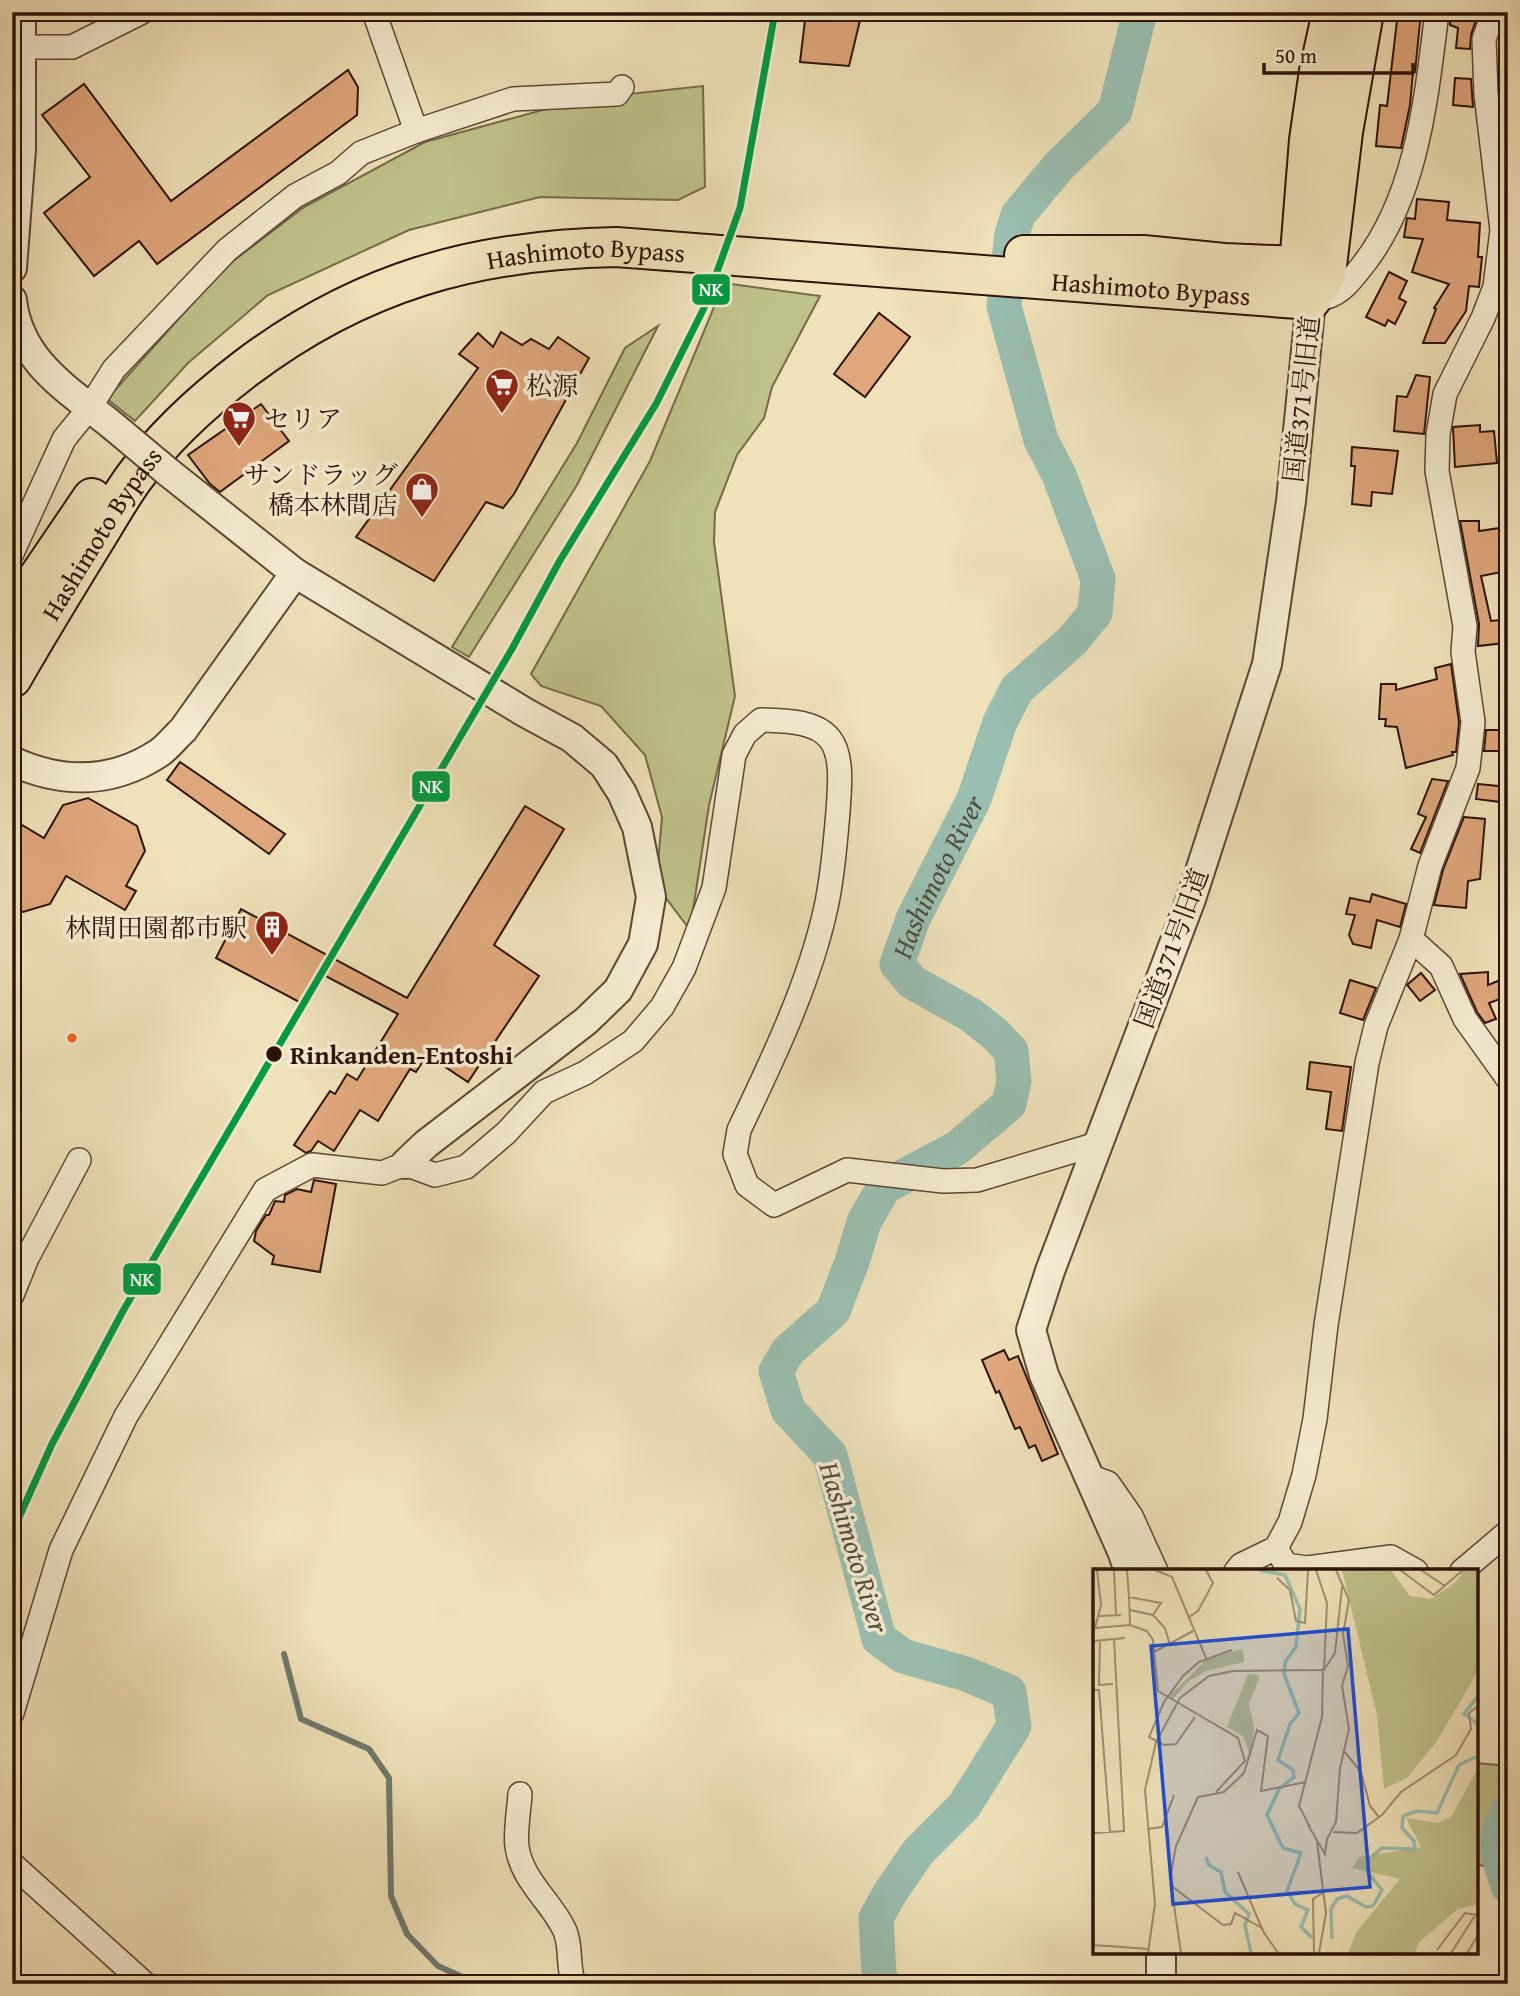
<svg xmlns="http://www.w3.org/2000/svg" width="1520" height="1996" font-family="'Gentium Book Plus','Noto Serif JP',serif">
<style>
.green{fill:#bfc18b;stroke:#766a49;stroke-width:2}
.lines{fill:none;stroke-linecap:round;stroke-linejoin:round}
.stream{stroke:#6e796c;stroke-width:6}
.river{stroke:#9abeb0;stroke-width:35}
.building{fill:#dfa77c;stroke:#2c1207;stroke-width:2}
.minor-casing{stroke:#5d4634;stroke-width:26}
.tertiary-casing{stroke:#5d4634;stroke-width:32}
.trunk-casing{stroke:#2c1207;stroke-width:42}
.minor{stroke:#f5ecd2;stroke-width:23}
.tertiary{stroke:#f5ecd2;stroke-width:28}
.trunk{stroke:#efe1b9;stroke-width:38}
.tertiary-bridge-casing{stroke:#5d4634;stroke-width:32;stroke-linecap:butt}
.tertiary-bridge{stroke:#f5ecd2;stroke-width:28}
.rail-1-casing{stroke:#f5ecd2;stroke-width:12}
.rail-1{stroke:#009a41;stroke-width:7}
.bus-dot{fill:#f26522;stroke:#f5ecd2;stroke-width:2.5}
.stop-dot{fill:#2c1207;stroke:#f5ecd2;stroke-width:2.5}
.labels{text-anchor:middle;dominant-baseline:central;stroke-width:7;stroke-linejoin:round;paint-order:stroke}
.street-label{font-size:26px;fill:#2c1207;stroke:#f5ecd2}
.poi-label{font-size:26px;fill:#2c1207;stroke:#f5ecd2;text-anchor:start}
.stop-label{font-size:26px;font-weight:bold;fill:#2c1207;stroke:#f5ecd2;text-anchor:start}
.water-label{font-size:28px;font-style:italic;fill:#524e42;stroke:#f5ecd2}
.inset-river{fill:none;stroke:#9abeb0;stroke-width:3.5}
.inset-road{fill:none;stroke:#a18e72;stroke-width:2}
.view{fill:#1d4ed8;fill-opacity:0.15;stroke:#1d4ed8;stroke-width:3.5}
.inset-edge{fill:none;stroke:#2c1207;stroke-width:3.5}
.line-badge{stroke:#f5ecd2;stroke-width:2.5}
.badge-label{font-size:19px;text-anchor:middle;font-weight:bold;fill:#fff}
</style>
<rect width="100%" height="100%" fill="#efe1b9"/>
<filter id="stains"><feTurbulence type="fractalNoise" baseFrequency=".00286" numOctaves="4"/><feColorMatrix values="0 0 0 0 .2 0 0 0 0 .09 0 0 0 0 .02 0 0 0 .5 -.17"/></filter>
<radialGradient id="worn" r=".72"><stop offset=".6" stop-color="#630" stop-opacity="0"/><stop offset="1" stop-color="#630" stop-opacity=".3"/></radialGradient>
<g class="green">
<polygon points="703,86 705,187 678,200 540,197 409,230 268,295 188,363 135,421 107,399 224,268 304,207 425,142 583,99"/>
<polygon points="724,283 820,296 772,387 764,418 737,455 715,512 714,542 735,696 709,805 690,930 663,894 658,864 662,817 645,755 601,706 541,686 531,674 650,461"/>
<polygon points="658,326 577,485 469,657 452,647 577,443 625,348"/>
<polygon points="1476,1763 1508,1766 1508,1873 1476,1864"/>
</g>
<g class="lines">
<polyline class="stream" points="284,1654 301,1719 369,1749 389,1778 391,1896 407,1934 438,1966 478,1984"/>
<g class="river">
<path d="M1508,1811C1491,1837 1499,1859 1508,1886"/>
<path id="s1" d="M883,1984L879,1974L876,1918L890,1893L918,1852L964,1806L1014,1726L1009,1692L966,1674L903,1656L879,1639L830,1455L788,1410L776,1371L788,1351L833,1311L852,1262L864,1222L884,1187L957,1148L1009,1104L1014,1081L1011,1051L996,1035L971,1015L912,982L897,964L913,919L974,799L1000,722L1017,689L1072,641L1095,613L1098,579L1059,475L1041,440L1004,306L1012,234L1018,215L1058,167L1115,111L1140,12"/>
</g>
</g>
<g class="building">
<polygon points="806,12 862,12 849,66 800,62"/>
<polygon points="1398,12 1421,12 1415,72 1413,72 1410,105 1401,148 1376,146 1380,105 1387,106"/>
<polygon points="1450,18 1476,20 1471,35 1470,49 1456,48 1458,28 1450,25"/>
<polygon points="348,70 358,87 357,115 157,264 139,241 94,276 44,213 90,177 42,115 84,84 171,201"/>
<polygon points="1455,78 1471,79 1473,107 1453,105"/>
<polygon points="1417,199 1449,202 1447,220 1480,223 1478,257 1482,257 1479,287 1469,286 1466,311 1445,343 1423,343 1436,309 1434,308 1449,284 1412,272 1423,239 1404,237 1407,218 1415,219"/>
<polygon points="1389,272 1407,281 1399,298 1406,302 1395,324 1388,320 1385,326 1366,317"/>
<polygon points="879,313 910,337 865,397 834,374"/>
<polygon points="501,332 522,345 531,339 549,349 558,337 589,358 514,494 503,508 486,502 434,581 356,537 478,368 459,354 478,333 493,347"/>
<polygon points="1416,375 1430,377 1424,434 1394,431 1397,396 1407,397"/>
<polygon points="261,404 289,441 220,492 210,484 188,455"/>
<polygon points="1480,425 1480,432 1494,431 1497,463 1455,467 1453,427"/>
<polygon points="1352,447 1398,451 1392,494 1372,492 1371,506 1352,504 1355,466 1351,466"/>
<polygon points="1460,521 1479,521 1479,531 1500,528 1507,571 1481,576 1491,621 1501,620 1504,643 1478,646 1479,624"/>
<polygon points="1451,664 1459,722 1456,752 1452,752 1453,755 1406,768 1397,727 1385,726 1386,719 1379,719 1381,684 1396,684 1396,690 1437,679 1435,668"/>
<polygon points="1486,730 1508,730 1508,751 1484,751"/>
<polygon points="180,762 285,834 269,854 167,780"/>
<polygon points="1432,779 1448,781 1420,853 1411,849 1426,817 1418,814"/>
<polygon points="1478,784 1508,787 1508,803 1476,799"/>
<polygon points="88,798 137,826 145,851 126,886 136,891 125,910 66,876 50,904 23,912 12,905 12,819 44,838 63,805"/>
<polygon points="525,806 564,829 494,945 539,976 468,1082 427,1055 416,1072 410,1069 378,1121 360,1110 334,1151 318,1141 311,1151 306,1153 294,1145 330,1091 335,1094 347,1074 357,1080 398,1014 320,973 303,1004 216,958 241,909 407,998"/>
<polygon points="1464,817 1485,819 1480,879 1468,881 1466,908 1434,905 1443,870"/>
<polygon points="1372,894 1406,904 1400,927 1377,920 1371,948 1353,944 1349,935 1355,915 1346,914 1350,898 1370,902"/>
<polygon points="1488,972 1488,985 1508,977 1508,996 1489,1003 1496,1019 1485,1023 1477,1012 1460,974"/>
<polygon points="1421,973 1435,990 1420,1001 1407,985"/>
<polygon points="1350,980 1376,988 1363,1020 1340,1013"/>
<polygon points="1310,1062 1351,1067 1342,1131 1326,1129 1331,1092 1307,1089"/>
<polygon points="314,1180 336,1184 320,1272 272,1264 274,1256 254,1241 256,1231 266,1215 269,1215 275,1201 284,1202 285,1195 297,1189 311,1192"/>
<polygon points="1004,1350 1009,1360 1018,1356 1058,1454 1042,1461 1035,1445 1029,1448 1020,1427 1015,1429 999,1391 996,1393 982,1360"/>
</g>
<g class="lines">
<g class="minor-casing">
<g id="minor">
<polyline points="374,12 416,131"/>
<polyline points="23,47 72,47 142,12"/>
<path d="M1311,300C1318,299 1326,298 1332,295C1343,290 1351,280 1359,270C1417,200 1426,100 1437,12"/>
<polyline points="12,553 64,439 90,407 114,369 227,250 295,196 338,173 361,153 416,131 513,99 617,94 622,87"/>
<polyline points="1411,939 1441,966 1465,1019 1508,1079"/>
<polyline points="12,1295 27,1258 79,1160"/>
<polyline points="1089,1476 1108,1483 1131,1516 1156,1571"/>
<polyline points="1276,1548 1286,1565 1307,1568 1391,1557 1416,1571"/>
<polyline points="1236,1571 1241,1565 1276,1548 1290,1522 1304,1475 1315,1419 1326,1325 1367,1063 1376,1026 1411,939 1430,866 1468,768 1473,722 1463,652 1465,626 1437,471 1438,434 1445,394 1483,318 1495,287 1502,230 1486,94 1484,39 1494,12"/>
<polyline points="1462,1571 1508,1532"/>
<path d="M12,1713L61,1550L126,1416L265,1190L312,1165L382,1173L405,1164L435,1175L466,1167L506,1133L544,1092L585,1073L633,1041L662,1007L684,968L714,888L734,755L745,734L761,720C783,721 815,720 830,739C844,757 839,792 838,812C835,844 833,876 826,907C810,982 772,1061 739,1130L735,1154L747,1185L774,1205L847,1170L943,1181L977,1180L1097,1144"/>
<path d="M520,1794C519,1810 515,1831 517,1847C522,1881 552,1902 565,1931C572,1948 567,1967 574,1984"/>
<polyline points="12,1864 145,1984"/>
</g>
</g>
<g class="tertiary-casing">
<g id="tertiary">
<polyline points="12,268 21,149 21,12"/>
<path d="M12,300C19,362 69,390 113,426"/>
<polyline points="168,472 295,573 526,713 572,738 604,765 622,793 637,827 651,897 643,944 618,990 586,1021 426,1144 405,1164"/>
<path d="M12,761C62,784 112,784 159,753C168,747 175,737 183,730L295,573"/>
<polyline points="1129,1571 1122,1551 1044,1375 1031,1330 1050,1271 1191,899 1267,664 1291,501 1311,300 1305,283"/>
<polyline points="1161,1952 1161,1984"/>
</g>
</g>
<g class="trunk-casing">
<g id="trunk">
<polyline points="1024,255 1143,255 1224,263 1299,266 1326,274"/>
<polyline points="1299,266 1309,140 1319,71 1332,12"/>
<polyline points="12,622 37,579 92,498"/>
<path id="s2" d="M12,678C37,634 64,590 91,546C105,524 118,500 133,479C164,436 204,400 246,368C360,282 474,250 616,247L1311,300L1326,274L1343,132L1364,12"/>
</g>
</g>
<use href="#minor" class="minor"/>
<use href="#tertiary" class="tertiary"/>
<use href="#trunk" class="trunk"/>
<g class="tertiary-bridge-casing">
<polyline id="tertiary-bridge" points="113,426 168,472"/>
</g>
<use href="#tertiary-bridge" class="tertiary-bridge"/>
<g class="rail-1-casing">
<polyline id="rail-1" points="12,1533 52,1444 123,1311 513,647 559,562 656,404 704,308 740,208 775,12"/>
</g>
<use href="#rail-1" class="rail-1"/>
</g>
<defs>
<g id="supermarket-pin" transform="scale(1.75)"><path d="M0 17L-7.5 6A9.5 9.5 0 1 1 7.5 6Z" fill="#8f2418" stroke="#f5ecd2"/><path d="M-6-5.5h2.5l.6 2H6L4.5 2H-2.5L-4.4-4H-6ZM-1.5 3.2a1.3 1.3 0 1 0 .1 0ZM3 3.2a1.3 1.3 0 1 0 .1 0Z" fill="#fff"/></g>
<g id="shop-pin" transform="scale(1.75)"><path d="M0 17L-7.5 6A9.5 9.5 0 1 1 7.5 6Z" fill="#8f2418" stroke="#f5ecd2"/><path d="M-5-2.5h2.3a2.7 3.5 0 0 1 5.4 0H5L5.5 6h-11ZM-1.5-2.5h3a1.5 2.3 0 0 0-3 0Z" fill="#fff"/></g>
<g id="building-pin" transform="scale(1.75)"><path d="M0 17L-7.5 6A9.5 9.5 0 1 1 7.5 6Z" fill="#8f2418" stroke="#f5ecd2"/><path d="M-4-6H4V6H1V3H-1V6H-4ZM-2.5-4.3h1.7v1.8h-1.7ZM.8-4.3h1.7v1.8H.8ZM-2.5-1h1.7V.8h-1.7ZM.8-1h1.7V.8H.8Z" fill="#fff"/></g>
</defs>
<g fill-rule="evenodd">
<use href="#supermarket-pin" x="502" y="385"/>
<use href="#supermarket-pin" x="239" y="418"/>
<use href="#shop-pin" x="422" y="489"/>
<use href="#building-pin" x="272" y="927"/>
</g>
<circle class="bus-dot" cx="72" cy="1038" r="6"/>
<circle class="stop-dot" cx="274" cy="1054" r="9"/>
<g class="labels">
<g class="street-label">
<text stroke="none"><textPath href="#s2" startOffset="758">Hashimoto Bypass</textPath></text>
<text stroke="none"><textPath href="#s2" startOffset="1325">Hashimoto Bypass</textPath></text>
<text transform="translate(1301 399) rotate(-84)">国道371号旧道</text>
<text stroke="none"><textPath href="#s2" startOffset="170">Hashimoto Bypass</textPath></text>
<text transform="translate(1171 948) rotate(-70)">国道371号旧道</text>
</g>
<g class="poi-label">
<text x="526" y="385">松源</text>
<text x="264" y="418">セリア</text>
<text x="398" y="474" text-anchor="end">サンドラッグ<tspan x="398" dy="30">橋本林間店</tspan></text>
<text x="247" y="927" text-anchor="end">林間田園都市駅</text>
</g>
<g class="stop-label">
<text x="290" y="1054">Rinkanden-Entoshi</text>
</g>
<g class="water-label">
<text stroke="none"><textPath href="#s1" startOffset="1437">Hashimoto River</textPath></text>
<text transform="translate(855 1547) rotate(73)">Hashimoto River</text>
</g>
</g>
<g transform="translate(1093 1569)">
<rect width="385" height="385" fill="#efe1b9"/>
<path d="M249,1H298L317,27L338,30L363,13L371,1H385V102L344,172L314,209L291,220L284,146ZM150,80L151,93L113,102L96,112L80,130L76,127L114,90ZM155,105L167,106L156,135L161,159L158,189L150,167L134,158ZM383,203L385,335L365,340L325,374L322,384H255L264,362L307,310L259,299L266,288L328,278L313,249L345,254L358,248Z" fill="#bfc18b"/>
<path class="inset-river" d="M166,1L192,6L207,40L203,78L192,93L191,105L206,144L197,155L185,191L200,201L201,208L186,220L174,246L190,279L208,284L194,322L202,335L215,341L208,358L219,369M385,127L371,145L385,155M113,288L116,296L128,303L132,323L156,345L152,356L158,384M239,370L238,340L244,330L254,327L273,338L280,337L289,321L273,301L276,290L289,279L322,280L321,272L309,259L310,247L324,242L344,244L366,196L385,187"/>
<path class="inset-road" d="M21,1L23,46M34,1L36,28M62,1L79,8L113,89M307,1L341,26L370,1M328,1L352,17M184,9L197,21L203,52L212,54L215,1M37,41L60,46L72,59L77,76M6,47L28,46M95,49L105,42L120,14L113,1M37,56L36,28L68,34L60,46M2,59L8,36L4,1M0,64L2,59L37,56L54,62L60,71L65,122L145,169L152,192L123,223M7,71L6,116L20,115M0,72L32,69M61,83L100,62M231,101L242,84L249,18M0,121H6L17,263M102,148L83,175L71,176L56,168L71,133L90,107L106,93L139,81M251,182L268,203L277,237L286,248M0,248V319M215,256L232,285L234,270L243,253L247,199L256,160L249,117L255,97L250,65L256,31L243,1M217,258L206,237L229,148L230,99M54,260L69,258L81,226M240,263L264,264L289,246L308,223L363,186L378,160L376,144L385,137M1,264L31,262L21,70M224,273L233,344L226,384M145,303L170,362L185,384M80,318L130,356L138,355L142,344L169,359M0,376L56,380M344,381L372,344L385,346M55,384L62,335L52,221L63,173L87,129L116,107L140,102L231,101L234,34L223,1M88,384L77,309L83,277L105,228L131,223L151,204L164,161L175,167L168,222L213,213M221,384L220,330L231,323M358,384L383,345M374,384L385,366"/>
<path class="view" d="M255,60L277,318L80,335L58,77Z"/>
<rect width="385" height="385" class="inset-edge"/>
</g>
<g class="line-badge">
<rect x="691" y="273" width="40" height="33" rx="7" fill="#009a41"/>
<rect x="411" y="770" width="40" height="33" rx="7" fill="#009a41"/>
<rect x="122" y="1262" width="40" height="34" rx="7" fill="#009a41"/>
</g>
<g class="badge-label">
<text x="711" y="296">NK</text>
<text x="431" y="793">NK</text>
<text x="142" y="1286">NK</text>
</g>
<rect width="1520" height="1996" fill="none" stroke="#efe1b9" stroke-width="42"/>
<rect x="14" y="14" width="1492" height="1968" fill="none" stroke="#2c1207" stroke-width="3.5"/>
<rect x="21" y="21" width="1478" height="1954" fill="none" stroke="#2c1207" stroke-width="2"/>
<path d="M1264 63v10h149v-10" fill="none" stroke="#2c1207" stroke-width="3.5"/>
<text x="1275" y="63" font-size="21" fill="#2c1207" stroke="#f5ecd2" stroke-width="5" paint-order="stroke">50 m</text>
<rect width="100%" height="100%" filter="url(#stains)"/>
<rect width="100%" height="100%" fill="url(#worn)"/>
</svg>
